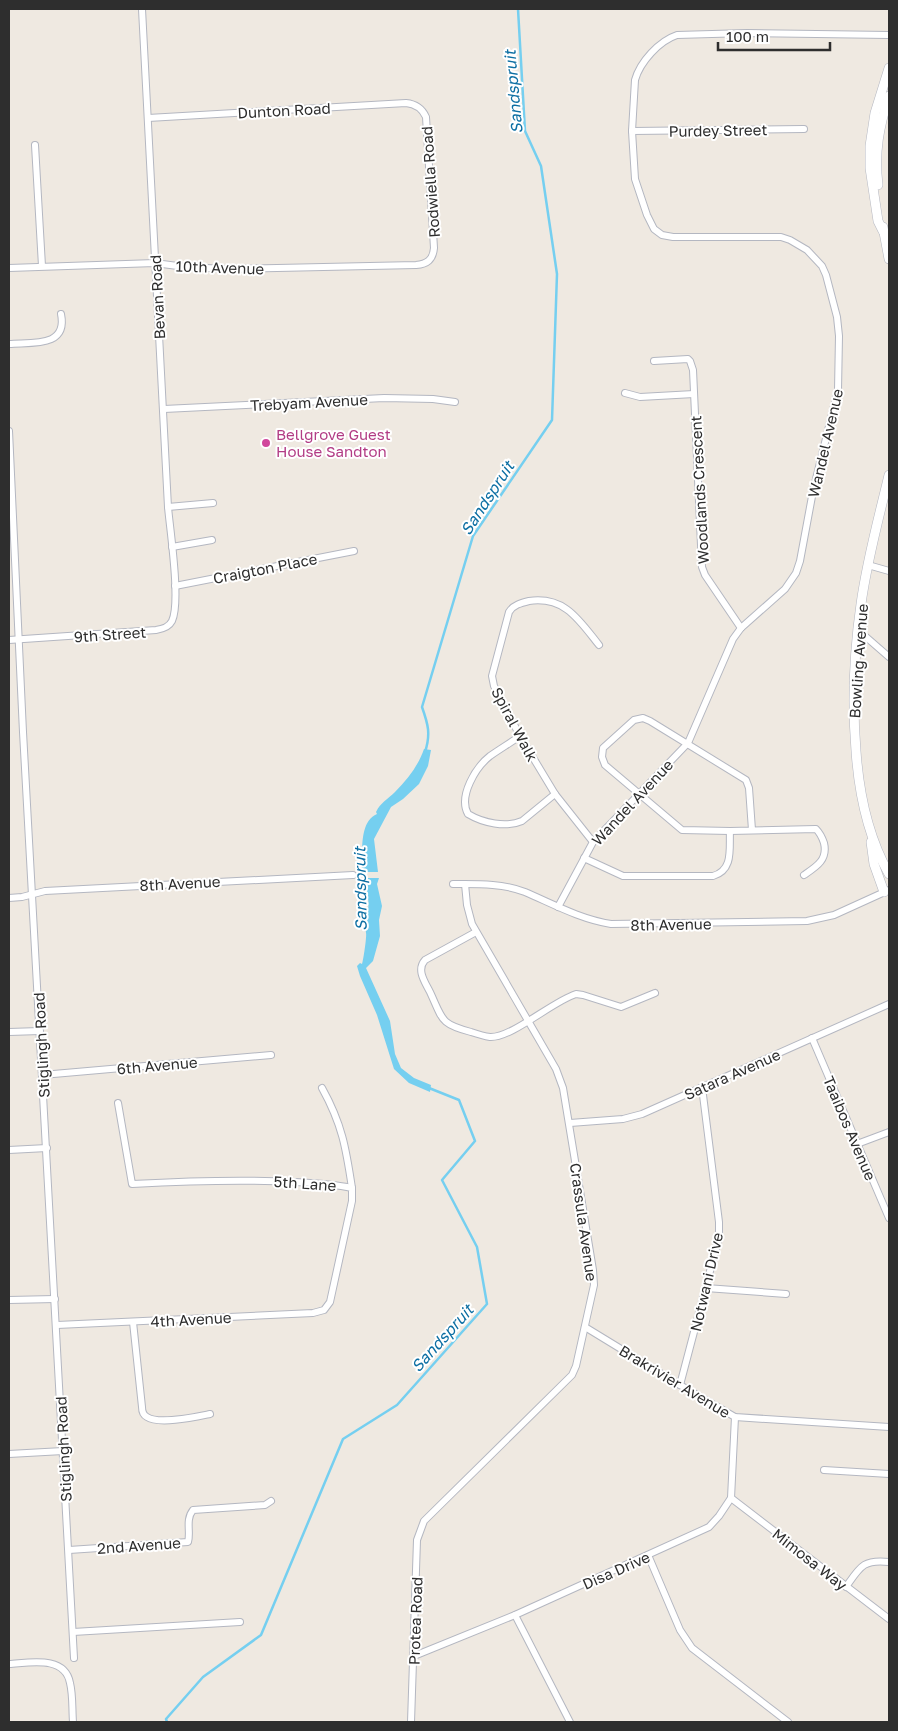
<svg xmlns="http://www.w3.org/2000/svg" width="898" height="1731" font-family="'Golos Text',sans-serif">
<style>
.water{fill:#75cff0}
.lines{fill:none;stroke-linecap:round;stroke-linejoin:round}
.stream{stroke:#75cff0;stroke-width:2.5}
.street-casing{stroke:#b4b7c1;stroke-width:8}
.secondary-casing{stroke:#b4b7c1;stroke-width:10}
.street{stroke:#fff;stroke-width:6}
.secondary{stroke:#fff;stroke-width:9}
.hotel-dot{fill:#d1479c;stroke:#fff;stroke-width:2}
.labels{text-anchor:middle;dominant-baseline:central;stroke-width:4;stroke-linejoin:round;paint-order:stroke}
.street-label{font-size:15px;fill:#2e2e2e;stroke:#fff}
.hotel-label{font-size:15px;fill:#b23c85;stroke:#fff;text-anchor:start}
.water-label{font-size:16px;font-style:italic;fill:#0d6fa3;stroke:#fff}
</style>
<rect width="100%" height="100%" fill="#efe9e1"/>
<g class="water">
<path d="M424,749L431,750L428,766L419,784L403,799L391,807L374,839L378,872H362C363,855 358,822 377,814L376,812C381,802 387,800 395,792C408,779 418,766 424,749Z"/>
<path d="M357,878H379L377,884L382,906L379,920L380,936L373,961L366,968L390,1021L395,1054L401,1068L414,1078L431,1085L430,1092L409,1083L394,1069L377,1015L360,976L357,966L360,963L362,964C363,962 367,936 366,933C366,929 364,925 364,921C364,917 367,914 368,910C370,898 366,885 357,878Z"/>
</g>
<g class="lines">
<g class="stream">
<path d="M425,752C431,734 428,724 422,707L473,536L552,420L557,274L541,166L525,131L518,9"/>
<polyline points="167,1722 166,1719 203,1677 261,1635 343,1439 397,1405 487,1304 477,1247 442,1180 475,1141 459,1100 429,1088"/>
</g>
<g class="street-casing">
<g id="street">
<polyline points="632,131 804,129"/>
<polyline points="35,145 42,266"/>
<path d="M9,268L155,263L185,267L227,269L416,265C427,264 433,260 434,248L426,117C422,108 416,104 406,103L148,118"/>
<path d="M9,344C31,342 68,348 61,314"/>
<polyline points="654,361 688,359 690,361 693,370 702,567 705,575 741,628"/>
<polyline points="625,393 640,397 694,394"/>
<polyline points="164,409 384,398 433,399 455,402"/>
<polyline points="9,431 23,732 74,1658"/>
<polyline points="168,507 213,503"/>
<polyline points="172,547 212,540"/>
<polyline points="868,565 889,571"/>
<polyline points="175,586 354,551"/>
<polyline points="858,630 889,657"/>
<path d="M9,640L156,630C163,629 169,627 172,621C181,602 170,530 168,507L142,9"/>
<path d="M520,736C510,743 500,749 490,756C476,767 458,796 468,814C483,823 506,828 522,821L555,794"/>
<path d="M752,830L749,788L746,780L650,721L643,718L634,720L603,748L602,757L605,765L682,830L730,831L816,829C820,833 822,837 824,843C828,860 816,867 804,875"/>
<path d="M593,842L555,794L520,736L494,686L492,676L509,612C513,605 521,603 529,601C565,596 579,620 599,645"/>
<path d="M584,858L623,876H713C734,870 729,848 730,831"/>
<path d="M453,884C477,884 502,883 525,892C553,904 580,919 611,924L807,921L834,915L889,890"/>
<polyline points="9,898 22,897 45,891 353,875"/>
<path d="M558,907L593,842L688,743L733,639L741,628L785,589L796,573L800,561L813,491L838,390L839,336L837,317L826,275L822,266L807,250L790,240L781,237H673L662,235L654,229L647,215L635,179L632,131L635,80C640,62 659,41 677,35L747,33L889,35"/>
<path d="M476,932L425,960C416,970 425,982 430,992C443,1020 440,1024 471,1032C477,1034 483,1036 490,1037C512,1038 553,1001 576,994L583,995L621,1007L655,993"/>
<polyline points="9,1032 40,1031"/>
<polyline points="812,1038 889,1218"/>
<polyline points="42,1075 271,1055"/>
<path d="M322,1088C342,1124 346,1148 352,1188"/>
<polyline points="570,1123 623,1119 642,1114 889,1004"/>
<polyline points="857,1144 889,1132"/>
<polyline points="9,1150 47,1148"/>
<polyline points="706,1288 786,1294"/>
<polyline points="9,1300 55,1299"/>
<path d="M133,1322L142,1407C142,1412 143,1415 147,1417C159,1425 195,1417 210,1414"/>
<path d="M57,1325L313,1313L324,1310L330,1302L352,1201V1188C333,1184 314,1183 295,1182C240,1179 187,1181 132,1184L118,1103"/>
<polyline points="585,1327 680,1385 735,1417 889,1427"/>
<polyline points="680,1385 719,1237 719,1222 703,1095 701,1088"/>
<polyline points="9,1454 63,1451"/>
<polyline points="824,1470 889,1474"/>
<polyline points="731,1498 889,1619"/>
<path d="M69,1550L188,1542C191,1532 185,1520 193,1510L265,1505L271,1501"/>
<polyline points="648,1555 680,1630 692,1648 788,1722"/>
<path d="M846,1587C860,1567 863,1559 889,1562"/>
<polyline points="515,1615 570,1722"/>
<polyline points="73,1632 240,1622"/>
<polyline points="414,1656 515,1615 709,1527 719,1516 731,1498 735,1417"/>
<path d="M9,1664C29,1663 65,1655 70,1683C73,1695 72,1709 73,1722"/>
<polyline points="411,1722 417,1540 424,1521 572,1375 576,1366 594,1285 593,1270 563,1088 556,1069 472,924 467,905 465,884"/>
</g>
</g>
<g class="secondary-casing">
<g id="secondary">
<path d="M878,185C874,153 879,126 889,96"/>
<polyline points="883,227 889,259"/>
<polyline points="883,231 878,221 870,168 870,146 875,113 889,68"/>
<path d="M889,475C879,517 867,560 861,604C854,653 852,702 856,751C859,794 868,837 889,874"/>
<polyline points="871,842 874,864 884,892"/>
</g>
</g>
<use href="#street" class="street"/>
<use href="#secondary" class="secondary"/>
</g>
<circle class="hotel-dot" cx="266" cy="443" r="5"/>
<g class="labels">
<g class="street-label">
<text transform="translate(284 110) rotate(-3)">Dunton Road</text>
<text transform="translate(718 130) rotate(-1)">Purdey Street</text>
<text transform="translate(430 182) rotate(-94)">Rodwiella Road</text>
<text transform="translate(220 267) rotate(2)">10th Avenue</text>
<text transform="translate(157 297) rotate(-93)">Bevan Road</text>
<text transform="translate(309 402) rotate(-3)">Trebyam Avenue</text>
<text transform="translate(825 443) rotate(-77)">Wandel Avenue</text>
<text transform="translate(699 490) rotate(-93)">Woodlands Crescent</text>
<text transform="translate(265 568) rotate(-11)">Craigton Place</text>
<text transform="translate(110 634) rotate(-4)">9th Street</text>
<text transform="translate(858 661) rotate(-86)">Bowling Avenue</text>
<text transform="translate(515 724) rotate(62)">Spiral Walk</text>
<text transform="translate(632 802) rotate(-47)">Wandel Avenue</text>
<text transform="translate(180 883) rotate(-3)">8th Avenue</text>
<text transform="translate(671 924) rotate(-1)">8th Avenue</text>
<text transform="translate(41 1045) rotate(-93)">Stiglingh Road</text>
<text transform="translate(157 1065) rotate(-5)">6th Avenue</text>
<text transform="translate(732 1074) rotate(-24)">Satara Avenue</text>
<text transform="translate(850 1128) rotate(67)">Taaibos Avenue</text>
<text transform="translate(305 1183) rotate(4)">5th Lane</text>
<text transform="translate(584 1222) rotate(82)">Crassula Avenue</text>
<text transform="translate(706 1282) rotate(-77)">Notwani Drive</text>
<text transform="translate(191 1319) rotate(-3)">4th Avenue</text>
<text transform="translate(675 1381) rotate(31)">Brakrivier Avenue</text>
<text transform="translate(63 1449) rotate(-93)">Stiglingh Road</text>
<text transform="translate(139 1545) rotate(-4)">2nd Avenue</text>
<text transform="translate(810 1559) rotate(38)">Mimosa Way</text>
<text transform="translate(616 1570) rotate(-24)">Disa Drive</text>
<text transform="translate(415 1621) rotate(-88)">Protea Road</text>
</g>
<g class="hotel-label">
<text x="276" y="434">Bellgrove Guest<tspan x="276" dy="17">House Sandton</tspan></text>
</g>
<g class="water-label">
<text transform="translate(513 92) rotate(-95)">Sandspruit</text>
<text transform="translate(487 498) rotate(-57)">Sandspruit</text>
<text transform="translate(360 889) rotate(-91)">Sandspruit</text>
<text transform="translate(442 1338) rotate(-48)">Sandspruit</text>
</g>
</g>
<rect width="898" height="1731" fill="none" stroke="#2e2e2e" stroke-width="20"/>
<path d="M718 42v8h112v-8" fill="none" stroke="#2e2e2e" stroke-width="2.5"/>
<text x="726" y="42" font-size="15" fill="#2e2e2e" stroke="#ffffff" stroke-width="4" paint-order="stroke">100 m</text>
</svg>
